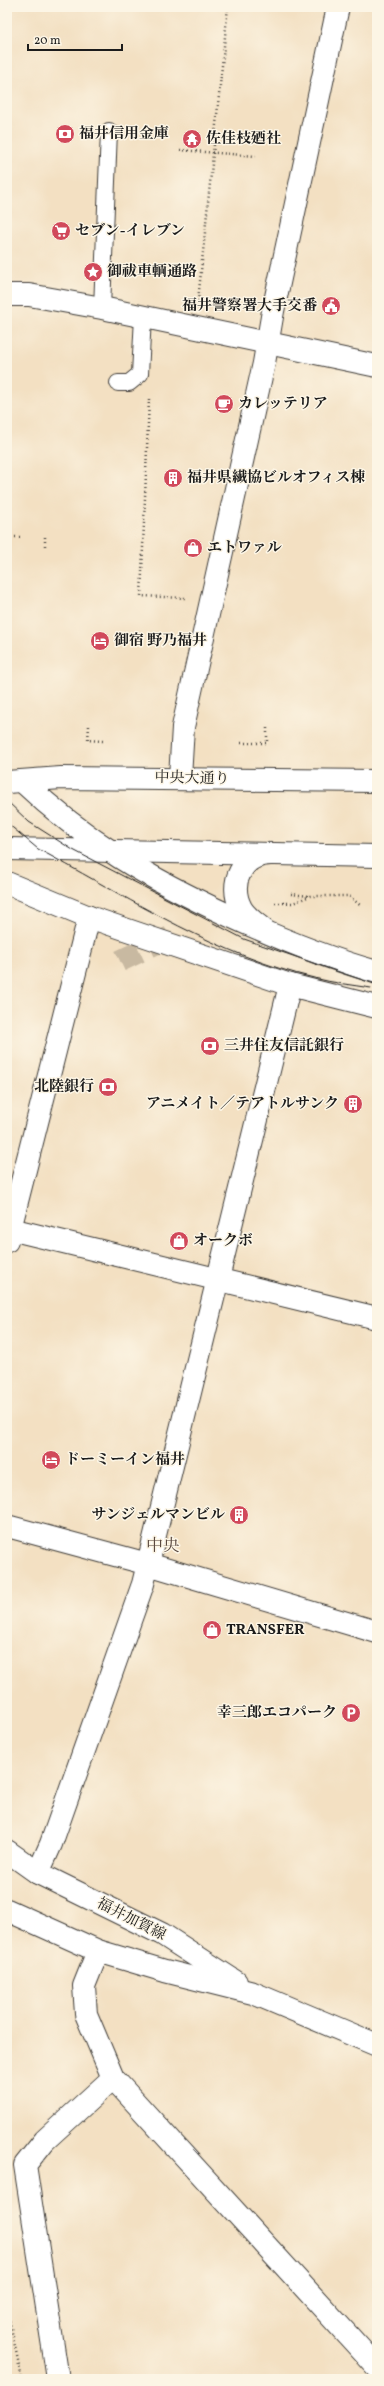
<svg xmlns="http://www.w3.org/2000/svg" width="384" height="2386" font-family="Vollkorn,'Noto Serif JP',serif">
<style>
.lines{fill:none;stroke-linecap:round;stroke-linejoin:round}
.pedestrian-tunnel{stroke:#c8b9a1;stroke-width:22;stroke-dasharray:22 11;stroke-linecap:butt}
.service-casing{stroke:#3c3935;stroke-width:18}
.minor-casing{stroke:#3c3935;stroke-width:24}
.tertiary-casing{stroke:#3c3935;stroke-width:24}
.primary-casing{stroke:#3c3935;stroke-width:24}
.path{stroke:#3c3935;stroke-width:2.5;stroke-dasharray:1 3;stroke-linecap:butt}
.service{stroke:#fff;stroke-width:16}
.minor{stroke:#fff;stroke-width:22}
.tertiary{stroke:#fff;stroke-width:22}
.primary{stroke:#fff;stroke-width:22}
.tram{stroke:#1c1c1c;stroke-width:1}
.labels{text-anchor:middle;dominant-baseline:central;stroke-width:3;stroke-linejoin:round;paint-order:stroke}
.poi-label{font-size:15px;font-weight:bold;fill:#1c1c1c;stroke:#fcf5e5;text-anchor:start}
.street-label{font-size:15px;fill:#1c1c1c;stroke:#fcf5e5}
.quarter-label{font-size:17px;fill:#5a4940;stroke:#fcf5e5}
</style>
<rect width="100%" height="100%" fill="#fcf5e5"/>
<filter id="ink" filterUnits="userSpaceOnUse"><feTurbulence type="fractalNoise" baseFrequency=".025" numOctaves="2"/><feDisplacementMap in="SourceGraphic" scale="8" xChannelSelector="R" yChannelSelector="G"/><feConvolveMatrix kernelMatrix="1 2 1 2 8 2 1 2 1" color-interpolation-filters="sRGB"/></filter>
<filter id="wash" filterUnits="userSpaceOnUse"><feTurbulence type="fractalNoise" baseFrequency=".012" numOctaves="4" result="noise"/><feDisplacementMap in="SourceGraphic" scale="16" xChannelSelector="R" yChannelSelector="G"/><feGaussianBlur stdDeviation="0.9" result="paint"/><feColorMatrix in="noise" values="0 0 0 0 0 0 0 0 0 0 0 0 0 0 0 0 0 1.4 0 .05"/><feComposite in="paint" operator="in"/></filter>
<g filter="url(#wash)">
<rect width="100%" height="100%" fill="#f3e0c2"/>
</g>
<g filter="url(#ink)">
<g class="lines">
<polyline class="pedestrian-tunnel" points="120,961 172,936"/>
<g class="service-casing">
<g id="service">
<polyline points="102,308 109,131"/>
<polyline points="118,383 129,383 140,374 143,317"/>
</g>
</g>
<g class="minor-casing">
<g id="minor">
<polyline points="7,295 29,295 102,308 377,366"/>
<polyline points="180,778 183,727 264,363 273,311 338,7"/>
<path d="M264,930C257,924 246,917 241,908C228,883 242,854 271,854"/>
<polyline points="10,1229 377,1318"/>
<polyline points="7,1241 89,917"/>
<polyline points="7,1526 148,1564 377,1632"/>
<polyline points="38,1873 51,1844 143,1584 290,985"/>
<polyline points="98,1951 84,1986 86,2014 113,2078 377,2367"/>
<polyline points="58,2379 25,2165 45,2140 113,2078"/>
</g>
</g>
<g class="tertiary-casing">
<g id="tertiary">
<path d="M22,781C86,842 150,879 230,916C278,938 326,958 377,972"/>
<polyline points="7,883 89,917 290,985 377,1007"/>
</g>
</g>
<g class="primary-casing">
<g id="primary">
<polyline points="7,782 61,778 377,781"/>
<polyline points="7,849 377,856"/>
<polyline points="7,1851 38,1873 162,1934 236,1982"/>
<polyline points="7,1910 98,1951 165,1971 253,1993 377,2045"/>
</g>
</g>
<g class="path">
<polyline points="180,150 256,156"/>
<polyline points="198,301 228,7"/>
<polyline points="149,399 141,596 185,598"/>
<polyline points="7,537 20,537"/>
<polyline points="45,537 45,549"/>
<polyline points="89,726 88,740 103,741"/>
<polyline points="241,743 267,743 267,728"/>
<polyline points="291,894 309,896"/>
<polyline points="275,903 293,903 310,896 349,896 361,906"/>
<polyline points="7,2309 22,2379"/>
</g>
<use href="#service" class="service"/>
<use href="#minor" class="minor"/>
<use href="#tertiary" class="tertiary"/>
<use href="#primary" class="primary"/>
<g class="tram">
<polyline points="7,801 29,822 73,850 244,939 377,985"/>
<path d="M7,823L38,849L51,856C135,902 220,956 314,978C333,983 352,985 371,988"/>
</g>
</g>
</g>
<defs>
<g id="bank-disc" transform="scale(1)"><circle r="9.5" fill="#d1495b" stroke="#fcf5e5"/><path d="M-6-4H6V4H-6ZM0-2.3a2.3 2.3 0 1 0 0 4.6a2.3 2.3 0 1 0 0-4.6Z" fill="#fff"/></g>
<g id="temple-disc" transform="scale(1)"><circle r="9.5" fill="#d1495b" stroke="#fcf5e5"/><path d="M0-6L5-2H3V0L6.5 2.5H4V6H1.5V3h-3V6H-4V2.5H-6.5L-3 0V-2H-5Z" fill="#fff"/></g>
<g id="supermarket-disc" transform="scale(1)"><circle r="9.5" fill="#d1495b" stroke="#fcf5e5"/><path d="M-6-5.5h2.5l.6 2H6L4.5 2H-2.5L-4.4-4H-6ZM-1.5 3.2a1.3 1.3 0 1 0 .1 0ZM3 3.2a1.3 1.3 0 1 0 .1 0Z" fill="#fff"/></g>
<g id="sight-disc" transform="scale(1)"><circle r="9.5" fill="#d1495b" stroke="#fcf5e5"/><path d="M0-6L1.8-2.2L6-1.7L2.9 1.2L3.7 5.4L0 3.3L-3.7 5.4L-2.9 1.2L-6-1.7L-1.8-2.2Z" fill="#fff"/></g>
<g id="civic-disc" transform="scale(1)"><circle r="9.5" fill="#d1495b" stroke="#fcf5e5"/><path d="M-.6-6.5H3V-4.5H.6V-3L4-1V1h2V6H-6V1h2V-1L-.6-3ZM-1.2 2.5V6h2.4V2.5Z" fill="#fff"/></g>
<g id="cafe-disc" transform="scale(1)"><circle r="9.5" fill="#d1495b" stroke="#fcf5e5"/><path d="M-5.5-4.5H6V0H3Q3 3.5 0 3.5H-2.5Q-5.5 3.5-5.5 0ZM3-3.2v2h1.7v-2ZM-6 4.5H4V6H-6Z" fill="#fff"/></g>
<g id="building-disc" transform="scale(1)"><circle r="9.5" fill="#d1495b" stroke="#fcf5e5"/><path d="M-4-6H4V6H1V3H-1V6H-4ZM-2.5-4.3h1.7v1.8h-1.7ZM.8-4.3h1.7v1.8H.8ZM-2.5-1h1.7V.8h-1.7ZM.8-1h1.7V.8H.8Z" fill="#fff"/></g>
<g id="shop-disc" transform="scale(1)"><circle r="9.5" fill="#d1495b" stroke="#fcf5e5"/><path d="M-5-2.5h2.3a2.7 3.5 0 0 1 5.4 0H5L5.5 6h-11ZM-1.5-2.5h3a1.5 2.3 0 0 0-3 0Z" fill="#fff"/></g>
<g id="hotel-disc" transform="scale(1)"><circle r="9.5" fill="#d1495b" stroke="#fcf5e5"/><path d="M-6-4.5h1.5V1H6V5H4.5V3h-9V5H-6ZM-4 0a1.8 1.8 0 1 1 3.6 0ZM.5 0V-2.5h3Q6-2.5 6 0Z" fill="#fff"/></g>
<g id="parking-disc" transform="scale(1)"><circle r="9.5" fill="#d1495b" stroke="#fcf5e5"/><path d="M-3.5-5.5H1a3.5 3.5 0 0 1 0 7H-1V5.5H-3.5ZM-1-3.4V-.6H.8a1.4 1.4 0 0 0 0-2.8Z" fill="#fff"/></g>
</defs>
<g fill-rule="evenodd">
<use href="#bank-disc" x="65" y="134"/>
<use href="#temple-disc" x="192" y="139"/>
<use href="#supermarket-disc" x="61" y="231"/>
<use href="#sight-disc" x="93" y="272"/>
<use href="#civic-disc" x="331" y="306"/>
<use href="#cafe-disc" x="224" y="404"/>
<use href="#building-disc" x="173" y="478"/>
<use href="#shop-disc" x="193" y="548"/>
<use href="#hotel-disc" x="100" y="641"/>
<use href="#bank-disc" x="210" y="1046"/>
<use href="#bank-disc" x="108" y="1087"/>
<use href="#building-disc" x="353" y="1104"/>
<use href="#shop-disc" x="179" y="1241"/>
<use href="#hotel-disc" x="51" y="1460"/>
<use href="#building-disc" x="239" y="1515"/>
<use href="#shop-disc" x="212" y="1630"/>
<use href="#parking-disc" x="351" y="1713"/>
</g>
<g class="labels">
<g class="poi-label">
<text x="79" y="134">福井信用金庫</text>
<text x="206" y="139">佐佳枝廼社</text>
<text x="75" y="231">セブン-イレブン</text>
<text x="107" y="272">御祓車輌通路</text>
<text x="317" y="306" text-anchor="end">福井警察署大手交番</text>
<text x="238" y="404">カレッテリア</text>
<text x="187" y="478">福井県繊協ビルオフィス棟</text>
<text x="207" y="548">エトワァル</text>
<text x="114" y="641">御宿 野乃福井</text>
<text x="224" y="1046">三井住友信託銀行</text>
<text x="94" y="1087" text-anchor="end">北陸銀行</text>
<text x="339" y="1104" text-anchor="end">アニメイト／テアトルサンク</text>
<text x="193" y="1241">オークボ</text>
<text x="65" y="1460">ドーミーイン福井</text>
<text x="225" y="1515" text-anchor="end">サンジェルマンビル</text>
<text x="226" y="1630">TRANSFER</text>
<text x="337" y="1713" text-anchor="end">幸三郎エコパーク</text>
</g>
<g class="street-label">
<text transform="translate(192 779) rotate(1)">中央大通り</text>
<text transform="translate(131 1920) rotate(27)">福井加賀線</text>
</g>
<g class="quarter-label">
<text x="163" y="1546">中央</text>
</g>
</g>
<rect width="384" height="2386" fill="none" stroke="#fcf5e5" stroke-width="24"/>
<path d="M28 44v6h94v-6" fill="none" stroke="#1c1c1c" stroke-width="2"/>
<text x="34" y="44" font-size="12" fill="#1c1c1c" stroke="#fcf5e5" stroke-width="3" paint-order="stroke">20 m</text>
</svg>
